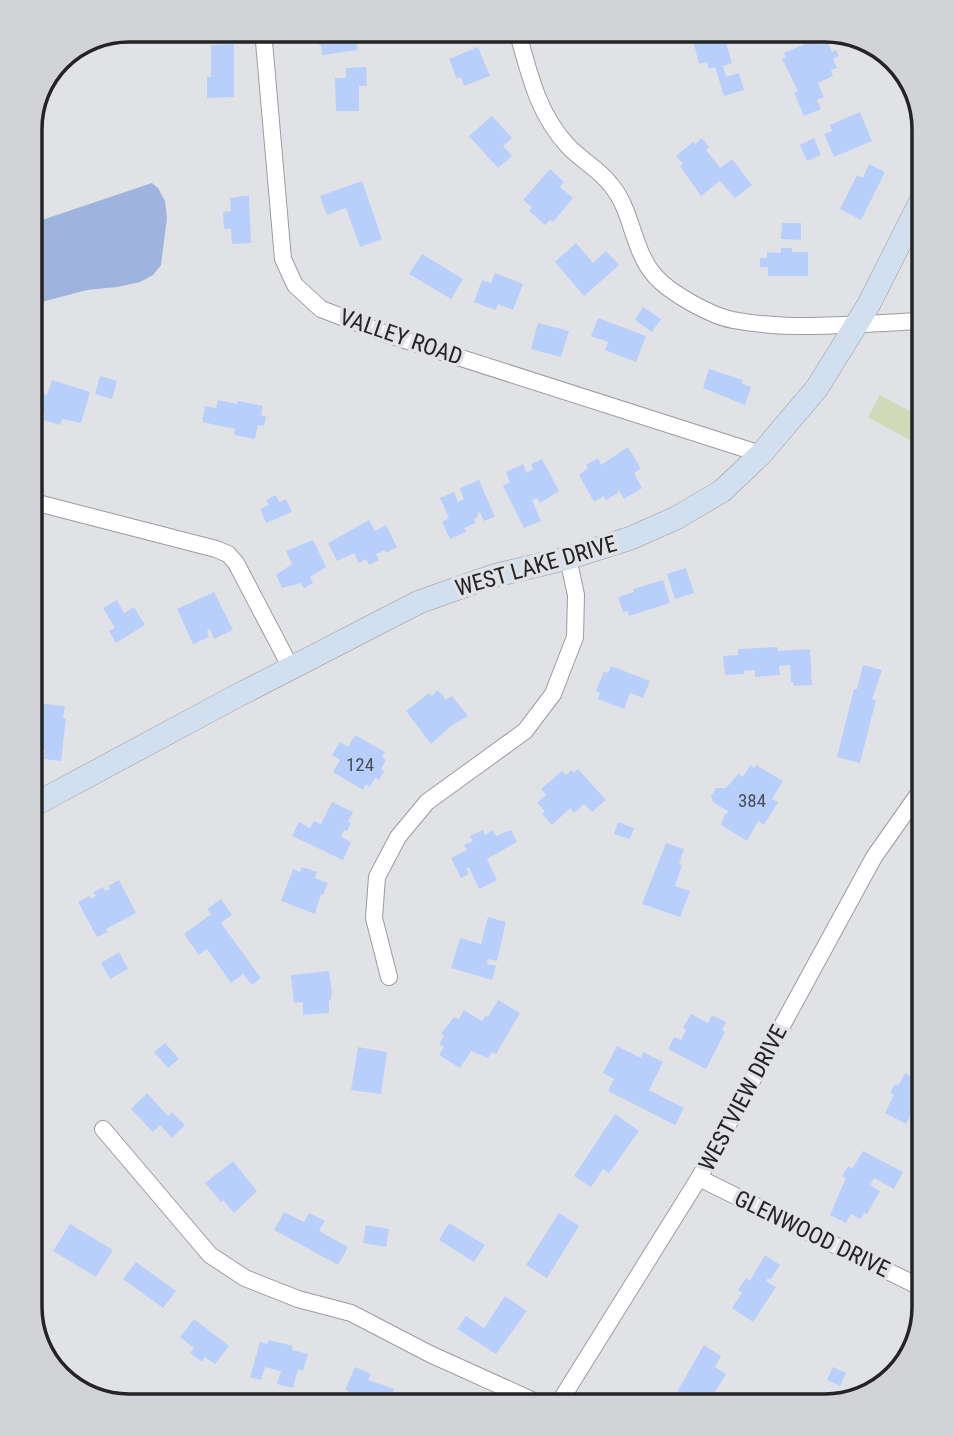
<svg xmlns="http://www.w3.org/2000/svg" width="954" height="1436" font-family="'Roboto Condensed',sans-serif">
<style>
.green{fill:#d1d9b9}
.water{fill:#9eb4df}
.building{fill:#b9cffb}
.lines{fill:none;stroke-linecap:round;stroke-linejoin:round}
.street-casing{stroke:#9b9c9f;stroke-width:18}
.secondary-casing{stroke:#9b9c9f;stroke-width:24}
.street{stroke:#fff;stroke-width:16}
.secondary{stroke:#d2dfef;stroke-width:23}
.labels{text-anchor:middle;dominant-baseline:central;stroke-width:7;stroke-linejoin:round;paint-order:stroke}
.number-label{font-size:19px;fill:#494f5a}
.street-label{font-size:23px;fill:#242425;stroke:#e1e2e5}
.rim{fill:none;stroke:#242425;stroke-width:3.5}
</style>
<rect width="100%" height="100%" fill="#e1e2e5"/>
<polygon class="green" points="880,395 924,419 924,430 917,444 868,417"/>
<polygon class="water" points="152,183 158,188 165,201 167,218 161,265 153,275 140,282 117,287 87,290 30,305 30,224"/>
<g class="building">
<polygon points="319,30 355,30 358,50 322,55 321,45 319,45"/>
<polygon points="697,30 726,30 728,37 718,39 720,44 726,42 732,63 723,66 726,77 739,73 744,90 724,96 715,67 709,69 707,62 699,64 691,32"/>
<polygon points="745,30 774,30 775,33 750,43"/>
<polygon points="816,39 818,45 827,41 832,52 836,50 839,56 833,59 837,68 831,70 833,76 818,83 824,97 817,100 821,109 804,116 794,93 798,91 782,59 786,58 784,53"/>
<polygon points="234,44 234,97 207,98 207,77 211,77 211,45"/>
<polygon points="478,47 490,76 464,86 461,77 457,79 449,59"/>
<polygon points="366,67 367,86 359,86 359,111 336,111 335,78 346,78 346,68"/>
<polygon points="860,112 872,141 834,157 824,134 832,131 830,125"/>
<polygon points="492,116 512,138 503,146 512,156 498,168 469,136"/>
<polygon points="702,138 709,147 706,150 720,168 732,159 752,185 735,198 720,181 701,196 680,166 683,164 676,156 693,142 695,144"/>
<polygon points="814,138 821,155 807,161 800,145"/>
<polygon points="869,164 885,172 861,220 840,209 857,175 863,178"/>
<polygon points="550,169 564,182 560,187 573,198 553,222 550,220 545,225 529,211 532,207 523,200"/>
<polygon points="362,181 382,239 360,247 346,208 327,215 320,196"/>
<polygon points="244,196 249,196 251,243 232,244 231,229 224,229 223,212 231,211 230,198"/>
<polygon points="782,223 801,223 801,240 781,239"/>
<polygon points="576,243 593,263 606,251 619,265 584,296 555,262"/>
<polygon points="781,248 792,248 792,252 808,252 808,276 768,276 768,267 760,267 760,258 767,258 767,252 781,253"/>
<polygon points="422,254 463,279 451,299 409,274"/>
<polygon points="495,273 523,284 513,310 498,304 495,310 474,302 482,280 491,283"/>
<polygon points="643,307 661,319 652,332 635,320"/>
<polygon points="598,318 646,336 636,362 605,350 608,342 591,336"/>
<polygon points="538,323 569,331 561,357 531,349"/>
<polygon points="709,369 743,380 741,383 751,387 745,405 703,388"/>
<polygon points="100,376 117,381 112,399 95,394"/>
<polygon points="52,380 90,392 81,423 62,419 60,425 43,420 45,415 40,414 40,411 30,408 34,391 47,395"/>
<polygon points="218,400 237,404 238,401 263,406 261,415 266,417 264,426 258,425 255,439 234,435 235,429 202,422 205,406 216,408"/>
<polygon points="628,447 641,469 634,473 642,488 624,499 618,489 618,493 606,500 604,496 594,502 579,475 588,468 586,465 598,458 601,465"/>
<polygon points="542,459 559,491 540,503 537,498 532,500 541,521 524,528 503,486 510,482 506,472 523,464 527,473 533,469 531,464"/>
<polygon points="479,480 495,517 484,521 480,512 477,514 478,517 474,519 476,523 464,528 466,532 450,539 442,522 449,518 440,498 454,492 458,502 464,499 460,488"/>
<polygon points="276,495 279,502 286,499 292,512 266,523 260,509 269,505 266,500"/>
<polygon points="369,520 375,531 386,525 397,547 386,553 385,550 376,554 379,560 369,565 366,559 359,563 354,553 337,561 328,543"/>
<polygon points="313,540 326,567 310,577 313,583 304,588 301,583 282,588 276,575 292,564 286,551"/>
<polygon points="686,568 694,593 675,599 667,574"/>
<polygon points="663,580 670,603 629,616 628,611 623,612 618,597 634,592 633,589"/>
<polygon points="214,592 233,630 214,639 210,629 207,631 209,637 193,644 177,609"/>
<polygon points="117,600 124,613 134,607 145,625 116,643 109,631 115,628 103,608"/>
<polygon points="777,647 778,651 810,649 812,685 794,686 793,682 791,682 790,665 779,666 780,675 755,677 755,670 744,671 744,674 725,675 723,656 738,655 738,649"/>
<polygon points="863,665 882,670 872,699 876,700 860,763 837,757 854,689 857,689"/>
<polygon points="611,666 650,681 643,698 630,693 624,709 598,699 600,693 596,691 604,671 608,673"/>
<polygon points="438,690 446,700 452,696 468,716 451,726 431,744 406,711 429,693 431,696"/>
<polygon points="35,703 65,706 63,718 66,719 61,761 44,759 45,750 37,749 40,728 30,726"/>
<polygon points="355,735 385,752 382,757 386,760 381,769 384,771 379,780 375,778 370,787 366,784 363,790 333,772 340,760 332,755 340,742 348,747"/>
<polygon points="750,765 754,768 756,765 783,781 772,799 778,802 767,820 764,825 758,821 747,841 721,825 725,814 729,812 713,802 711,796 716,788 726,788 738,774 743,777"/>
<polygon points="578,769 606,800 592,812 584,804 574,813 570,808 552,825 542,814 545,811 537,803 546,795 541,789 562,771 566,775 571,770 574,773"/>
<polygon points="332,802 353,812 348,822 351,823 347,831 344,830 341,837 351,842 343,860 292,836 299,822 310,828 314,821 321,824"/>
<polygon points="618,822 634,828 630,839 614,834"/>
<polygon points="483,830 485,835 493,830 496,836 511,830 517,842 487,859 497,880 479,889 469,867 466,869 469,874 461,878 451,858 467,850 464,845 473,841 470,836"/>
<polygon points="666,843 684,849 679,864 682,865 675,886 690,891 680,917 642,904"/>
<polygon points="302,867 317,872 315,878 328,883 323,895 321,894 315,914 281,901 293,869 300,872"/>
<polygon points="119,880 136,913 106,929 108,932 97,937 78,902 90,896 91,899 96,896 93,892 103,887 105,891 110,889 108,886"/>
<polygon points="221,899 232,915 221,923 261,978 252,985 243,974 231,983 207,949 199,955 184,934 211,914 207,909"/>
<polygon points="488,917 506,922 497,961 488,959 487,964 496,966 492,980 451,968 460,938 481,944"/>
<polygon points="119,952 128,969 110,979 101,963"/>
<polygon points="329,971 332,991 331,1000 329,1000 329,1013 303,1015 303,1002 294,1003 291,975"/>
<polygon points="498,1000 520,1013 496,1054 492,1052 488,1058 471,1051 460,1068 439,1055 444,1047 439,1044 444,1036 441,1034 454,1017 459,1019 464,1010 482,1021 486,1015 488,1017"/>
<polygon points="691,1014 708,1023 712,1015 726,1022 722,1030 725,1032 706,1069 668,1049 674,1037 681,1040 686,1030 683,1028"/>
<polygon points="165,1043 179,1059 168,1068 154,1052"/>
<polygon points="617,1046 641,1058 643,1052 663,1062 649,1090 684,1108 675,1125 608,1091 614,1079 603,1073"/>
<polygon points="358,1047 387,1052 381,1094 351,1090"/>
<polygon points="918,1060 924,1063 924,1095 922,1093 906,1124 885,1113 894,1095 890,1093 895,1084 898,1086 905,1073 910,1076"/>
<polygon points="147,1093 168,1116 172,1112 185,1125 172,1138 160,1125 153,1132 131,1109"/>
<polygon points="615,1114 639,1131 609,1173 603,1169 591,1187 574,1176"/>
<polygon points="863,1151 903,1172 894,1189 874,1178 870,1185 880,1191 867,1214 864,1213 861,1219 851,1214 846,1223 830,1215 846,1178 842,1176 847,1168 848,1166 852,1169"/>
<polygon points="233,1161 257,1191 234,1213 223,1200 221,1202 205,1183"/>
<polygon points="284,1212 304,1222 309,1213 325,1221 319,1231 348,1247 338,1265 274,1230"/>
<polygon points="559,1213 579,1226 547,1278 526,1265"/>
<polygon points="449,1223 485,1245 474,1262 439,1240"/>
<polygon points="70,1224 113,1250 96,1277 53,1251"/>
<polygon points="366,1225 389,1229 386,1247 363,1243"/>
<polygon points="765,1255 780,1265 770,1280 768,1278 766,1281 776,1287 753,1322 732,1308 742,1293 738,1290 746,1278 750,1281"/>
<polygon points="136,1262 176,1291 163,1308 123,1279"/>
<polygon points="505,1296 527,1311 496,1354 457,1329 466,1316 484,1328"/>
<polygon points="194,1319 229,1346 215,1364 205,1357 202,1362 190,1353 194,1348 180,1337"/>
<polygon points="269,1340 293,1346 292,1350 308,1354 303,1371 298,1369 293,1388 277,1384 281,1371 265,1367 261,1380 250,1377 260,1342 267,1344"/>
<polygon points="704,1345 721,1356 715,1367 726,1374 708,1403 714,1406 674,1406 670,1404"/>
<polygon points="355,1367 371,1374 368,1380 394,1389 388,1406 340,1406 348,1391 345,1390"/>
<polygon points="833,1367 846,1373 840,1386 827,1380"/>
</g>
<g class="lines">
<g class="street-casing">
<g id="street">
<polyline points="263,30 283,259 295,285 321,309 389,335 761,454"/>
<path d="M517,30C529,72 537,113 568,146C581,160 599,169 611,185C633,211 632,250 655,276C670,293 711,316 733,320C795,332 861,323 924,321"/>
<polyline points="30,501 216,549 228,554 236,563 291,668"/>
<polyline points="389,977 374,918 377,877 398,837 427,802 525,731 553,694 575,637 576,595 568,558"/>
<polyline points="103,1129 210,1255 245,1278 298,1299 351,1313 430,1354 545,1406"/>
<polyline points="699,1178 924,1289"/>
<polyline points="557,1406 699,1178 874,857 924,786"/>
</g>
</g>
<g class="secondary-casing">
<polyline id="secondary" points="30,807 231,699 419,602 493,576 568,558 631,538 676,518 722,491 761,454 817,388 869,304 924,195"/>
</g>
<use href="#street" class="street"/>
<use href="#secondary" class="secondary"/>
</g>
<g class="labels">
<g class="number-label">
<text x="360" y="764">124</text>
<text x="752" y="800">384</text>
</g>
<g class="street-label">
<text transform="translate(401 337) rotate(19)">VALLEY ROAD</text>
<text transform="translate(536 566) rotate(-16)">WEST LAKE DRIVE</text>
<text transform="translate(743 1098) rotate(-62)">WESTVIEW DRIVE</text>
<text transform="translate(812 1234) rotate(26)">GLENWOOD DRIVE</text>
</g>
</g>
<path d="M0 0H954V1436H0ZM129 42H825A87 87 0 0 1 912 129V1307A87 87 0 0 1 825 1394H129A87 87 0 0 1 42 1307V129A87 87 0 0 1 129 42Z" fill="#d2d3d6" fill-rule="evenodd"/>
<path class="rim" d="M129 42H825A87 87 0 0 1 912 129V1307A87 87 0 0 1 825 1394H129A87 87 0 0 1 42 1307V129A87 87 0 0 1 129 42Z"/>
</svg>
